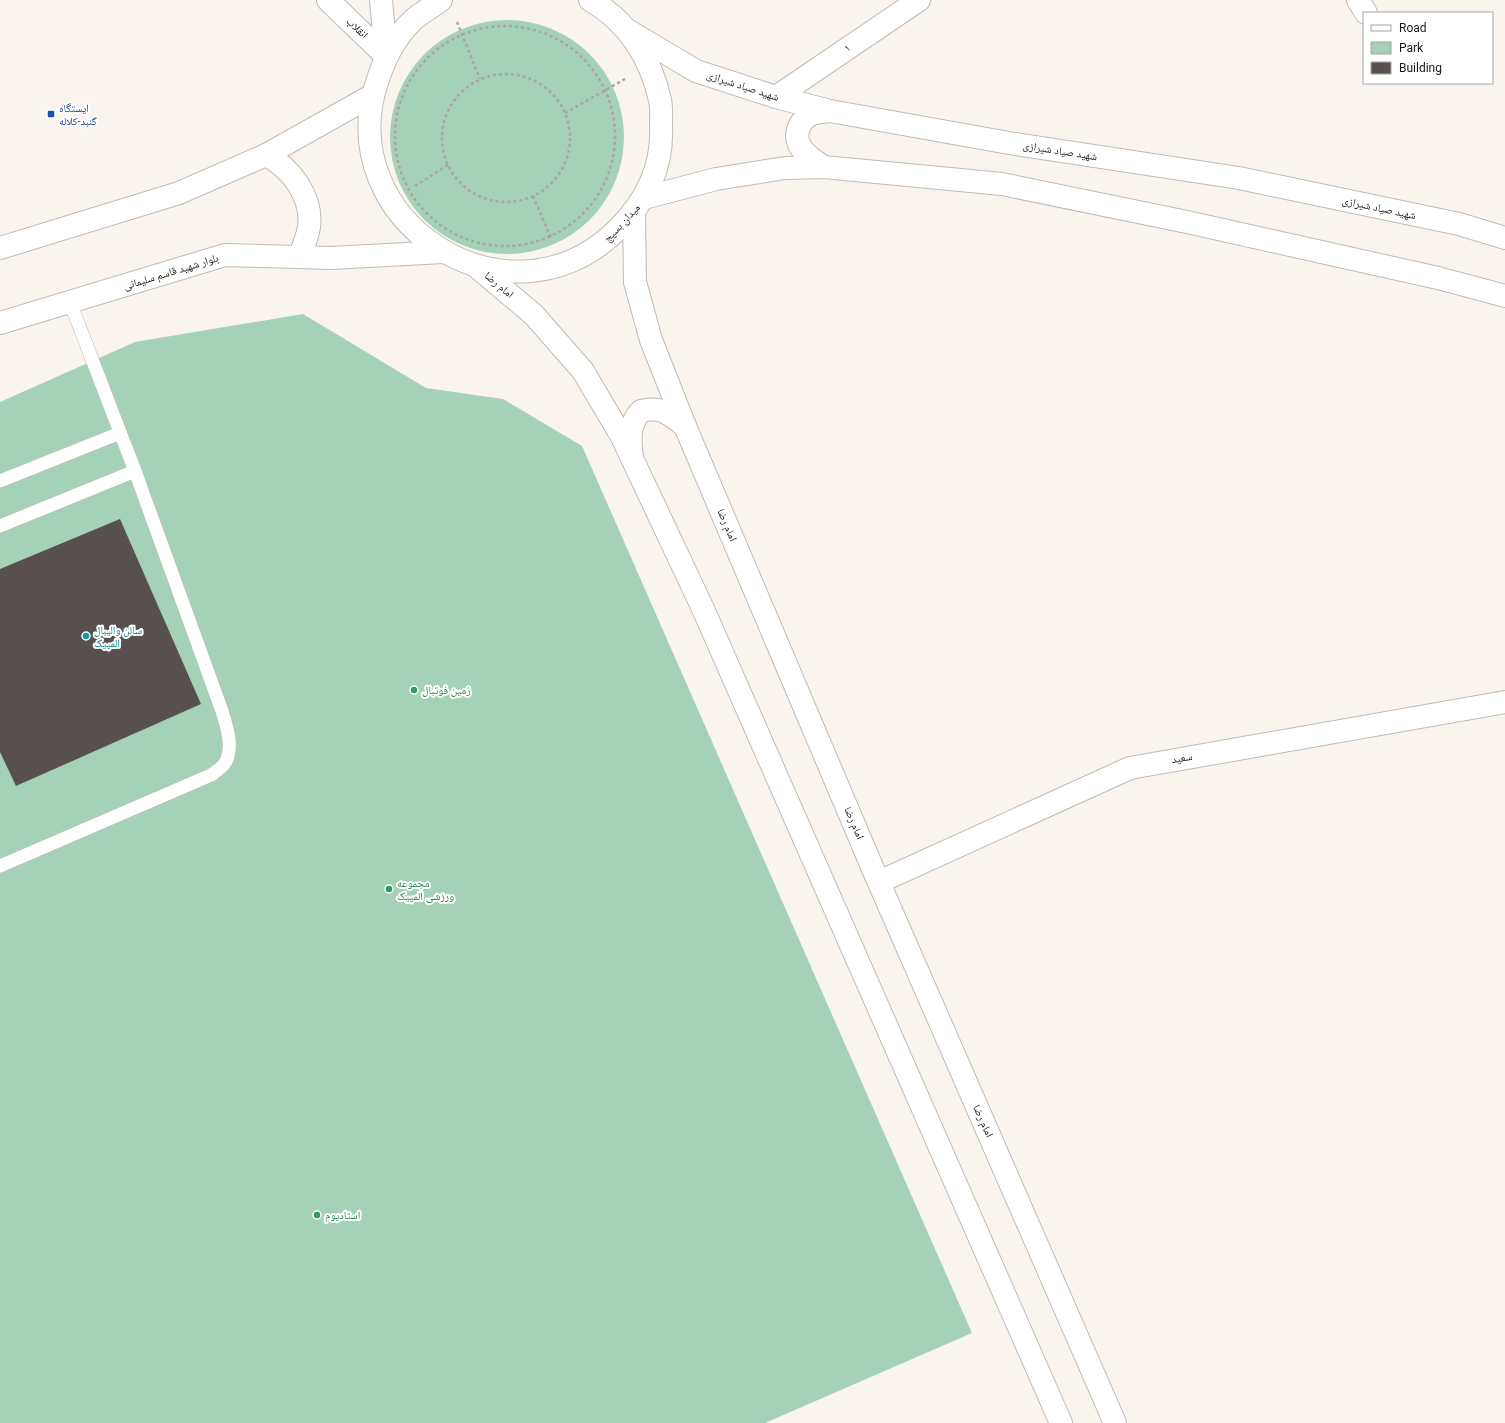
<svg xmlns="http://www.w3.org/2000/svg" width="1505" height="1423" font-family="Roboto,'Noto Naskh Arabic',sans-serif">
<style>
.green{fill:#a6d1b9}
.building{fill:#57504f}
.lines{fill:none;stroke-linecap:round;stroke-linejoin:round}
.service-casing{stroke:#bfbbb5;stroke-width:14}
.minor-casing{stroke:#bfbbb5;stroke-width:24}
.secondary-casing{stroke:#bfbbb5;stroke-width:24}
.trunk-casing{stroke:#bfbbb5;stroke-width:24}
.path{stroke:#a9a6a1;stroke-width:2.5;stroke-dasharray:3 3;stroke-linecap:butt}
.service{stroke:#fff;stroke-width:13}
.minor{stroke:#fff;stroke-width:22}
.secondary{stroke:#fff;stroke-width:22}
.trunk{stroke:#fff;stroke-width:22}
.transit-dot{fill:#1a4fb4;stroke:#fff;stroke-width:1.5}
.culture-dot{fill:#0f9aa8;stroke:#fff;stroke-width:1.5}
.leisure-dot{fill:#2e9e5b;stroke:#fff;stroke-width:1.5}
.labels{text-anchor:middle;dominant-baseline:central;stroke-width:4;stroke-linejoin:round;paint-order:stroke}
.street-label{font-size:11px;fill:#1a1917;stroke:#fff}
.transit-label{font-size:11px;fill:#164399;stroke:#fff;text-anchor:start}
.culture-label{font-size:11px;fill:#0d838f;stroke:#fff;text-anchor:start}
.leisure-label{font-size:11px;fill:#27864d;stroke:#fff;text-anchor:start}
</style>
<rect width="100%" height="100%" fill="#f9f5ee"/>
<g class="green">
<circle cx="507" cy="137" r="117"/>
<polygon points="303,314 426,388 503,399 582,446 972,1333 765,1423 0,1423 0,402 135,342"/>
</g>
<polygon class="building" points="120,519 201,704 16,786 0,752 0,569"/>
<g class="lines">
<g class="service-casing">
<g id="service">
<polyline points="0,481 120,433"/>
<polyline points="0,526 135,471"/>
<path d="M0,866L211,775C215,772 222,768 225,763C234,747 227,728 222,711L135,471L70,302"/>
</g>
</g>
<g class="minor-casing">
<g id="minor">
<polyline points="328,0 386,56"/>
<polyline points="1358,0 1366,13"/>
<polyline points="776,97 919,0"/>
<path d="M266,155C291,168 313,197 309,227C307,238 303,248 299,257"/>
<path d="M632,458C630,439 628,425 641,411C662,406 669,414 685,426"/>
<polyline points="879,882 1130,768 1505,702"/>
</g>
</g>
<g class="secondary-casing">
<g id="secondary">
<polyline points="634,213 635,282 651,340 685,426 873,869 1115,1423"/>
<polyline points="477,267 534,315 583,371 622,437 704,611 1061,1423"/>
</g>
</g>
<g class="trunk-casing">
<g id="trunk">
<polyline points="381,0 386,56"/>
<path d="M441,0C432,7 421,13 413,20C396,36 385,58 378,79C328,222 510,337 618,229C646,201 663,168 661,127C661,118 662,109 660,100C651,59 628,21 590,0"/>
<polyline points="627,30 696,71 776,97 830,111 1009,143 1239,178 1459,224 1505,238"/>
<path d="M824,167C811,159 791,146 799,127C801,122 806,117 812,114C817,112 824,112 830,111"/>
<polyline points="644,198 716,179 785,168 824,167 1002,184 1187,222 1438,278 1505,296"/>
<polyline points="0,248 179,193 266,155 373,95"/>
<polyline points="0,323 225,255 331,258 443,252"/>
</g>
</g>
<g class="path">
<polyline points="457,22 480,79"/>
<circle cx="505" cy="136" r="110"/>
<circle cx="506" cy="138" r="64"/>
<polyline points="565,113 625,79"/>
<polyline points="415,186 448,165"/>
<polyline points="533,196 551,238"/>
</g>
<use href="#service" class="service"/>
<use href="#minor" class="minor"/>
<use href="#secondary" class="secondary"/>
<use href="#trunk" class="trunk"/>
</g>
<rect class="transit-dot" x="47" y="110" width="8" height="8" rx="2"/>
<circle class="culture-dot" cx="86" cy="636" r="4"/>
<g class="leisure-dot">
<circle cx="414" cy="690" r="4"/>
<circle cx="389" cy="889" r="4"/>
<circle cx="317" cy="1215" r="4"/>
</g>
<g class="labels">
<g class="street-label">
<text transform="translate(357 28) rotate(44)">انقلاب</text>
<text transform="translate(847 48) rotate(-34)">۱</text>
<text transform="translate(743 86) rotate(18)">شهید صیاد شیرازی</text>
<text transform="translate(1060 151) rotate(9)">شهید صیاد شیرازی</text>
<text transform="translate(1379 208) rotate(12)">شهید صیاد شیرازی</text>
<text transform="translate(622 223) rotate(-47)">میدان بسیج</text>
<text transform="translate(171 272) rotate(-17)">بلوار شهید قاسم سلیمانی</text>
<text transform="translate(499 285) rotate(40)">امام رضا</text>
<text transform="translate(727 525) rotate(67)">امام رضا</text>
<text transform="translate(1182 758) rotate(-10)">سعید</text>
<text transform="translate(854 823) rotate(67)">امام رضا</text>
<text transform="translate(983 1121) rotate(66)">امام رضا</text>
</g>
<g class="transit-label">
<text x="59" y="108">ایستگاه<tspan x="59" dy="13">گنبد-کلاله</tspan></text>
</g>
<g class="culture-label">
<text x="94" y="630">سالن والیبال<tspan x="94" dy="13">المپیک</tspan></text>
</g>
<g class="leisure-label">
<text x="422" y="690">زمین فوتبال</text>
<text x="397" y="883">مجموعه<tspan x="397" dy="13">ورزشی المپیک</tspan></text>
<text x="325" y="1215">استادیوم</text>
</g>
</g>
<rect x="1363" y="12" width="130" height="72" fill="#ffffff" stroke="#a3a3a2"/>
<rect x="1371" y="25" width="20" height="6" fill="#ffffff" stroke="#a3a3a2"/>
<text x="1399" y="32" font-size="12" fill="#1a1917">Road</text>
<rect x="1371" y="42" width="20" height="12" fill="#a6d1b9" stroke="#a3a3a2"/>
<text x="1399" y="52" font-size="12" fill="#1a1917">Park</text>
<rect x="1371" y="62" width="20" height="12" fill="#57504f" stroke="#a3a3a2"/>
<text x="1399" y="72" font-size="12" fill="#1a1917">Building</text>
</svg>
